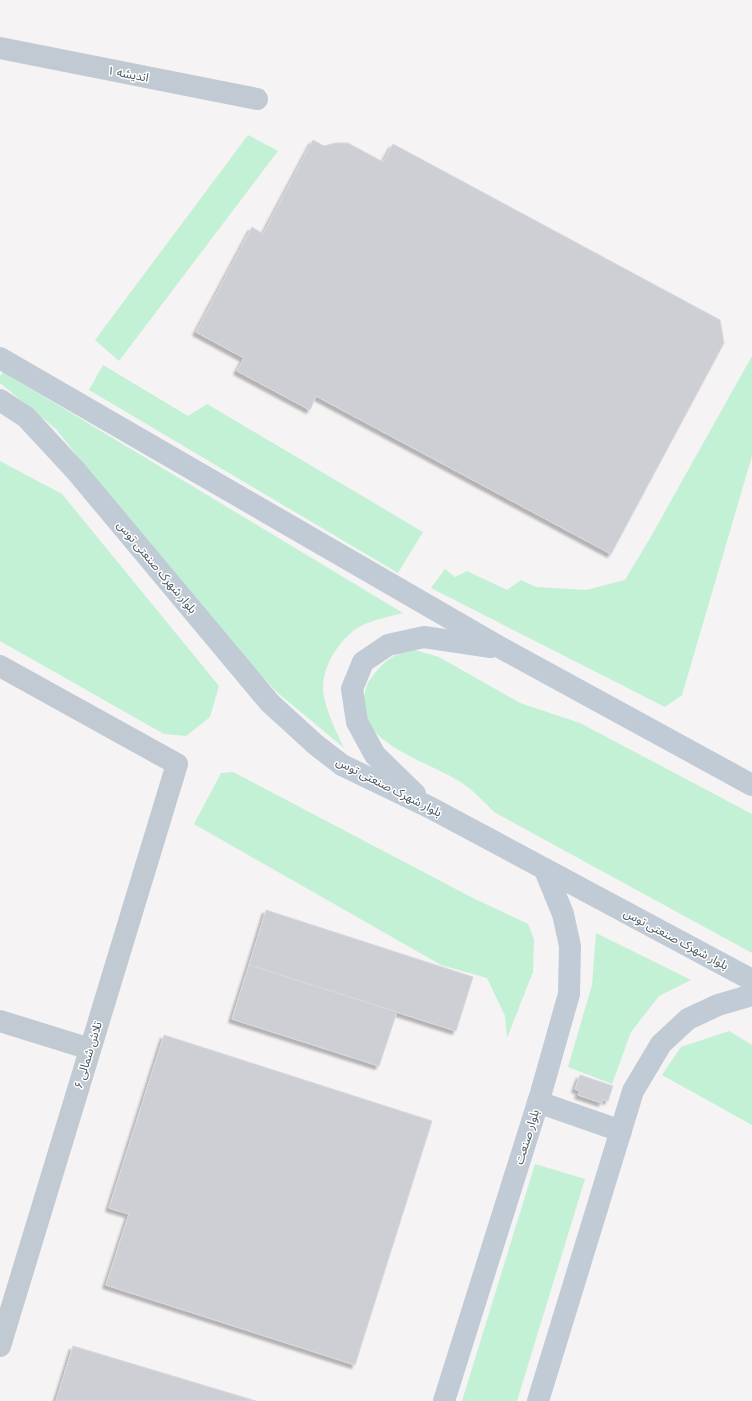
<svg xmlns="http://www.w3.org/2000/svg" width="752" height="1401" font-family="'Roboto Condensed','Noto Sans Arabic',sans-serif">
<style>
.green{fill:#c3f1d5}
.building{fill:#cdcfd5;stroke:#d7d9de;filter:url(#shadow)}
.lines{fill:none;stroke-linecap:round;stroke-linejoin:round}
.street{stroke:#c1cad2;stroke-width:22}
.secondary{stroke:#c1cbd6;stroke-width:22}
.labels{text-anchor:middle;dominant-baseline:central;stroke-width:3;stroke-linejoin:round;paint-order:stroke}
.street-label{font-size:12px;fill:#4a5661;stroke:#fff}
</style>
<defs>
<filter id="shadow"><feDropShadow dx="-3.5" dy="3.5" stdDeviation="1" flood-color="#0004"/></filter>
</defs>
<rect width="100%" height="100%" fill="#f5f3f3"/>
<g class="green">
<polygon points="248,135 278,151 119,361 95,340"/>
<polygon points="752,356 752,456 682,695 665,707 431,588 445,569 455,577 467,571 507,590 521,580 536,587 586,590 625,580 649,540"/>
<polygon points="103,365 188,416 207,404 423,532 398,573 89,390"/>
<path d="M3,372L403,613C391,616 377,619 365,624C341,634 318,670 324,697C328,715 336,731 344,748L278,693L211,624L56,429L0,383V376Z"/>
<polygon points="0,461 62,494 219,686 210,717 186,736 164,734 0,641"/>
<path d="M415,650L439,657L520,703L580,723L752,814V953L494,812C485,803 476,793 465,785C437,764 354,744 364,698C365,692 366,685 369,681C384,661 391,654 415,650Z"/>
<polygon points="233,772 471,897 528,924 534,939 533,972 507,1038 505,1016 487,978 441,965 194,824 221,773"/>
<polygon points="596,933 691,980 659,996 631,1032 612,1084 568,1067 592,985"/>
<polygon points="729,1031 752,1045 752,1125 662,1075 681,1047"/>
<polygon points="535,1164 585,1179 517,1401 462,1401"/>
</g>
<g class="building">
<polygon points="313,140 324,146 335,143 348,143 383,162 393,144 720,320 724,343 611,554 316,396 310,410 237,371 244,358 196,332 252,227 263,234"/>
<polygon points="266,910 473,977 456,1031 249,965"/>
<polygon points="249,965 397,1012 379,1066 232,1019"/>
<polygon points="164,1035 432,1121 355,1365 106,1285 129,1214 109,1208"/>
<polygon points="580,1075 613,1086 608,1101 603,1099 602,1103 578,1095 580,1091 575,1089"/>
<polygon points="73,1346 256,1401 56,1401"/>
</g>
<g class="lines">
<g class="street">
<polyline points="0,48 257,99"/>
<polyline points="0,666 177,764 0,1346"/>
<polyline points="0,1021 90,1049"/>
</g>
<g class="secondary">
<polyline points="0,358 503,649 752,785"/>
<polyline points="0,400 26,417 76,471 270,703 316,745 342,765 431,808 752,980"/>
<polyline points="415,794 375,755 357,722 352,689 363,662 388,645 424,637 491,647"/>
<polyline points="538,1102 621,1131"/>
<polyline points="444,1401 541,1093 569,994 570,946 563,914 545,870"/>
<polyline points="538,1401 633,1091 661,1044 688,1019 718,1005 752,995"/>
</g>
</g>
<g class="labels">
<g class="street-label">
<text transform="translate(128 74) rotate(11)">اندیشه ۱</text>
<text transform="translate(157 567) rotate(50)">بلوار شهرک صنعتی توس</text>
<text transform="translate(389 787) rotate(27)">بلوار شهرک صنعتی توس</text>
<text transform="translate(676 939) rotate(28)">بلوار شهرک صنعتی توس</text>
<text transform="translate(88 1055) rotate(-73)">تلاش شمالی ۶</text>
<text transform="translate(527 1137) rotate(-73)">بلوار صنعت</text>
</g>
</g>
</svg>
